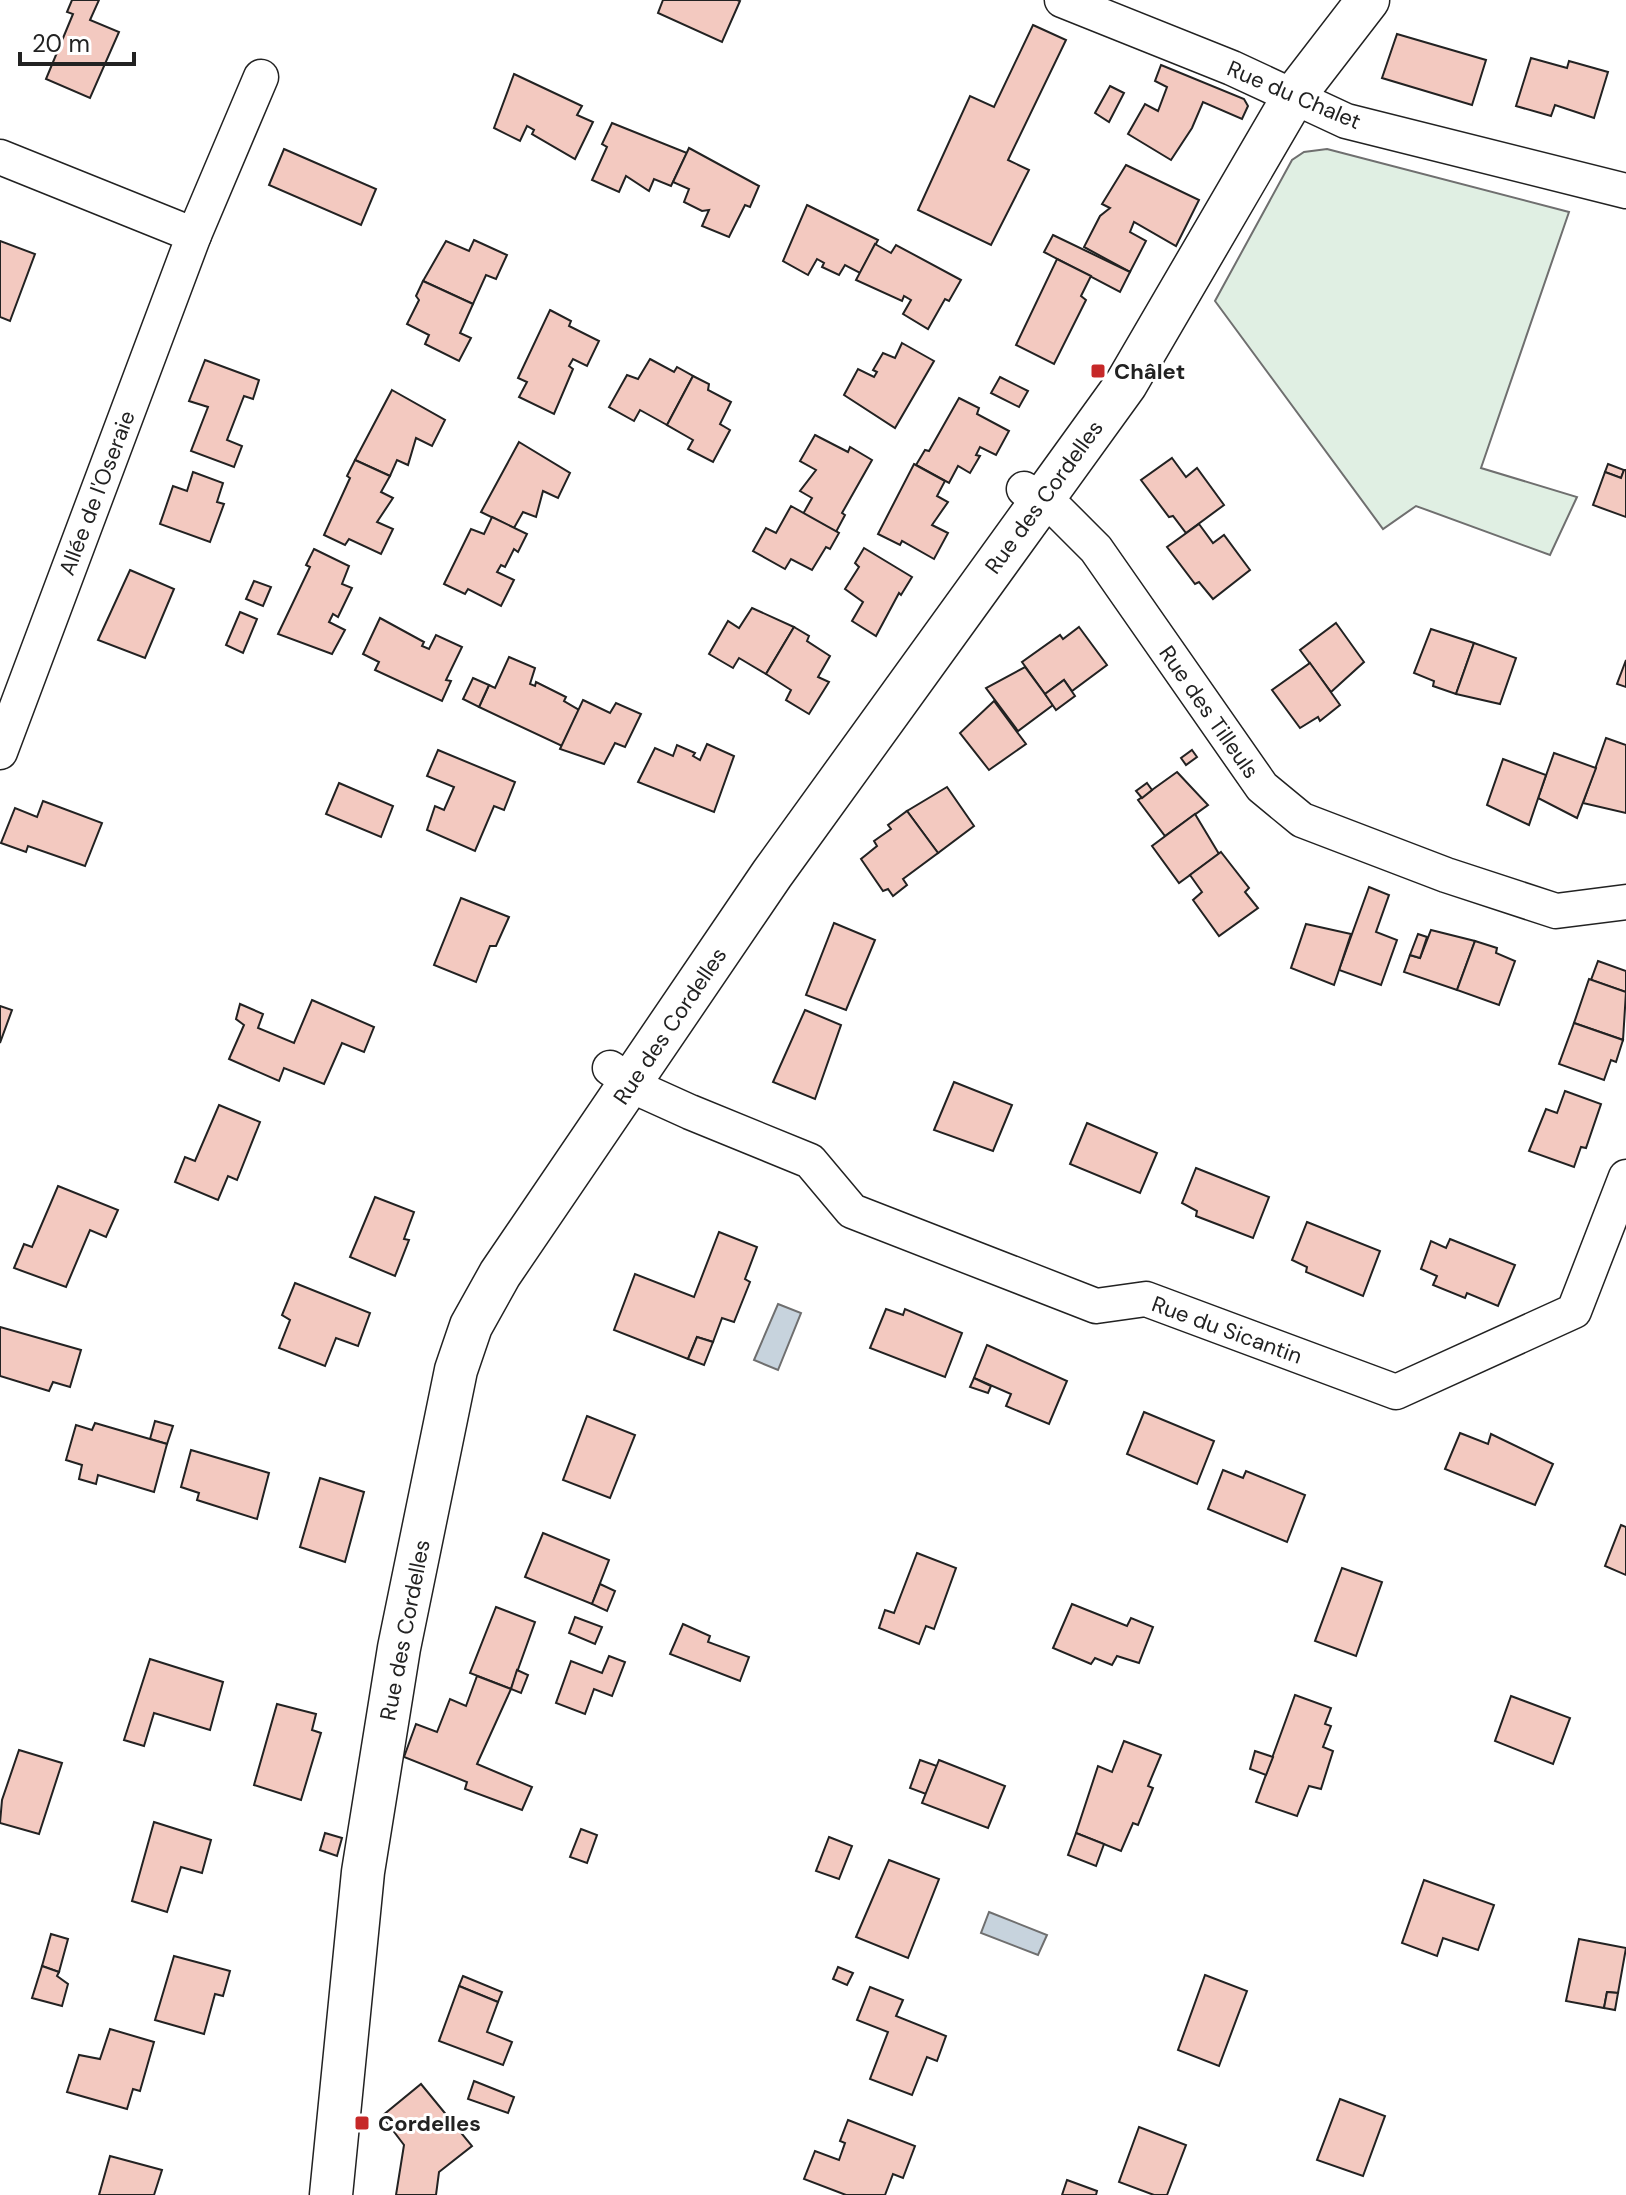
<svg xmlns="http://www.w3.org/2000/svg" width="1626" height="2195" font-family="'DM Sans',sans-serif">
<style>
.green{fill:#e0efe3;stroke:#6f6f6f;stroke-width:2}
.water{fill:#c7d3dd;stroke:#6f6f6f;stroke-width:2}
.building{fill:#f3c9c0;stroke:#222;stroke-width:2}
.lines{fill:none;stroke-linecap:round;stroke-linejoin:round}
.minor-casing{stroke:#222;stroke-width:37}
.tertiary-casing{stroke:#222;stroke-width:45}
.minor{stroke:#fff;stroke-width:34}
.tertiary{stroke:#fff;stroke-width:42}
.poi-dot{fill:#c62828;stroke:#fff;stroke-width:3}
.labels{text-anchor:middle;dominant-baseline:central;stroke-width:6;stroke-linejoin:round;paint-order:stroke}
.street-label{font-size:22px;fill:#222;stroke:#fff}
.poi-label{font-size:22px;font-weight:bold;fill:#222;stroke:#fff;text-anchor:start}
</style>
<rect width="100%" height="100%" fill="#fff"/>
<polygon class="green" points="1327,149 1569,212 1481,468 1577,497 1550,555 1416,506 1383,529 1215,301 1292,160 1304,152"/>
<g class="water">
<polygon points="778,1304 801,1313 778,1370 754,1360"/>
<polygon points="989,1912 1047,1935 1038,1955 981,1933"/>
</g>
<g class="building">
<polygon points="72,0 99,0 90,20 119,32 90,98 46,79 73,14 67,12"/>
<polygon points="663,0 737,0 740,1 722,42 658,13"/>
<polygon points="1033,25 1066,40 1008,160 1029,170 991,245 918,210 970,96 994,107"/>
<polygon points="1397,34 1486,60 1472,105 1382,78"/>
<polygon points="1531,58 1567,68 1569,61 1608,72 1594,118 1555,105 1551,116 1516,106"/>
<polygon points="1161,65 1244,99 1248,106 1242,119 1203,102 1192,128 1171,160 1128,134 1145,104 1158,111 1167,87 1155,81"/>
<polygon points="514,74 582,106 577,115 593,122 575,159 532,134 534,130 527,126 520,141 494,128"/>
<polygon points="1110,86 1124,93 1109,122 1095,113"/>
<polygon points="612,123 687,153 671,186 654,179 649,191 626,176 619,192 592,180 607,147 602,144"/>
<polygon points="689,148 759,186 750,207 745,205 729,237 702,226 709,210 702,211 684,202 689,189 673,182"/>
<polygon points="284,149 376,189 361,225 269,185"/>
<polygon points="1126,165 1199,200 1176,246 1134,222 1130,232 1146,241 1130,272 1084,247 1100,216 1110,208 1102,204"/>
<polygon points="807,205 878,240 860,273 845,265 839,275 822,267 824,263 817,259 808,275 783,261"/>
<polygon points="1053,235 1130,272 1120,292 1044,252"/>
<polygon points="474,240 507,255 496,279 486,275 473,304 423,281 446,241 469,251"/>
<polygon points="0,241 35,254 10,321 0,317"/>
<polygon points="875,244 891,253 896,245 961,280 949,301 945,299 928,329 903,314 911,300 904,296 902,301 856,280"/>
<polygon points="1057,259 1091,276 1081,296 1086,300 1054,364 1016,345"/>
<polygon points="423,281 473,304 460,333 471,338 459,361 425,344 429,335 407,324 419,300 416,296"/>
<polygon points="550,310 571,321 569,326 599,341 587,366 573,359 569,366 573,369 554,414 519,397 527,382 518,378"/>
<polygon points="902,343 934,361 895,428 844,395 858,369 874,377 877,372 873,370 883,353 895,358"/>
<polygon points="650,359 674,372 677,367 693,376 667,425 640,410 634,421 609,407 627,375 638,379"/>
<polygon points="205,360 259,380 253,399 244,396 227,440 242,446 234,467 191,451 208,407 189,401"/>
<polygon points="693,376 709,384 708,390 731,402 720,424 730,430 713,462 688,449 693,440 667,425"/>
<polygon points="1000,377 1028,391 1019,407 991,393"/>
<polygon points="392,390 445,420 432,446 416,438 408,465 397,460 390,476 355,460"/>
<polygon points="959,398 979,408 977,414 1009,431 996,455 980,447 976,455 980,456 970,473 958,466 949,483 916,465 925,450 929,451"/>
<polygon points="815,435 848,452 850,447 872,460 842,513 845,515 836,532 803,514 812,498 800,491 816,470 800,461"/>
<polygon points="519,442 570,473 558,498 543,491 536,517 523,512 514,528 481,512"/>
<polygon points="1172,458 1186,477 1197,468 1224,505 1186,533 1173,516 1169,517 1141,480"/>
<polygon points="355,460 390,476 381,492 393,498 377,522 393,529 381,554 349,539 345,545 324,535 350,478 347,476"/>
<polygon points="914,464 945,481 937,496 948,502 932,525 948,533 934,559 902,541 900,545 878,534"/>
<polygon points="1608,464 1624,470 1621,478 1605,472"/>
<polygon points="1624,470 1626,470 1626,517 1593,505 1605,472 1621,478"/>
<polygon points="193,472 223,483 217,502 224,504 210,542 160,524 173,486 187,491"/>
<polygon points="791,506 839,533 830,549 826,547 812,570 791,559 785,569 753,551 766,528 776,533"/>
<polygon points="492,517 527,534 518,552 514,549 505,567 501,565 497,572 514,580 501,606 468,589 465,594 444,584 471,529 484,534"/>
<polygon points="1199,524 1213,543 1224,535 1250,570 1213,599 1199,582 1195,584 1167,547"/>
<polygon points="864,548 912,577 901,595 899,593 876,636 852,621 863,602 845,589 859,567 855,563"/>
<polygon points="314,549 349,566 342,584 352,588 338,617 333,614 329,622 345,630 332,654 278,634 310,567 306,565"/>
<polygon points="130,570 174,589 145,658 98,640"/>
<polygon points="254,581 271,587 263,606 246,599"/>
<polygon points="752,608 794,627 766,674 739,658 733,668 709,654 728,621 739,628"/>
<polygon points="240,612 257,619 243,653 226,645"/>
<polygon points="380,618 424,642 422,646 429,649 436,635 462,647 446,680 451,681 442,701 375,670 379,662 363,654"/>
<polygon points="1336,623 1364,662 1331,692 1300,650"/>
<polygon points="794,627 809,636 807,641 830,656 818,677 829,682 809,714 786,700 791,690 766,674"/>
<polygon points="1079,627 1107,665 1072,691 1064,680 1045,694 1022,662 1060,635 1063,639"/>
<polygon points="1431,629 1474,643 1456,694 1433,686 1434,681 1414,673"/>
<polygon points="1474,643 1516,658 1500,704 1456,694"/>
<polygon points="509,657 535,668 530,684 535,686 536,682 566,697 564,701 579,710 562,746 479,707 489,685 495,688"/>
<polygon points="1626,660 1626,687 1617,684"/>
<polygon points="1310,663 1340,705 1320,721 1318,717 1300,728 1272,690"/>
<polygon points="1025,667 1053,705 1018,731 986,688"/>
<polygon points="473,678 489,685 479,707 463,699"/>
<polygon points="1064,680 1075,696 1056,710 1045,694"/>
<polygon points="583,700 610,713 616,703 641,714 625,747 615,743 604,764 560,749"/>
<polygon points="994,701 1026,744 989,770 960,733"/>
<polygon points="1606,738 1626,745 1626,813 1583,803"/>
<polygon points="707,744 734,756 714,812 638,782 655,748 673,756 677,745 695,753 693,756 700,760"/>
<polygon points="438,750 515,782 504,810 494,806 475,851 427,830 435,806 444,810 454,787 427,776"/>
<polygon points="1192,750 1197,757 1186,765 1181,758"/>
<polygon points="1554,753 1596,768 1577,818 1538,798"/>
<polygon points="1503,759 1546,775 1529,825 1487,805"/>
<polygon points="1177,772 1208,805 1165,836 1138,800"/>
<polygon points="339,783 393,806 381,837 326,814"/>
<polygon points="1147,783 1152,790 1142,798 1136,791"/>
<polygon points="947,787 974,826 938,853 907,811"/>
<polygon points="43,801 102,823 85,866 28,846 26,852 1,843 15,808 37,817"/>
<polygon points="907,811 938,853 903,879 907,885 893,896 888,889 883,891 861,859 877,846 874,841 891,829 888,825"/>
<polygon points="1195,814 1219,854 1179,883 1152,846"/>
<polygon points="1221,852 1249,888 1245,892 1258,908 1219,936 1193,900 1202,892 1190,875"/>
<polygon points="1369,887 1389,895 1376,932 1397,940 1381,985 1339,970"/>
<polygon points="461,898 509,917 496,946 490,946 476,982 434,965"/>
<polygon points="834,923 875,940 846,1010 806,995"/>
<polygon points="1306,924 1351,934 1334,985 1291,968"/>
<polygon points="1431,930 1475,941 1457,990 1404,972 1410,955 1420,958"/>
<polygon points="1418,934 1427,937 1420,958 1410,955"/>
<polygon points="1475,941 1497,948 1496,953 1515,961 1499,1005 1457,990"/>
<polygon points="1598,961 1626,971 1626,992 1591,980"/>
<polygon points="1589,979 1626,992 1623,1040 1574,1023"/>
<polygon points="312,1000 374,1027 364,1052 342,1043 324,1084 284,1068 279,1081 229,1059 244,1025 236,1019 240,1004 263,1014 258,1028 294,1043"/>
<polygon points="0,1006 12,1010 0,1043"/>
<polygon points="805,1010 841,1025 815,1099 773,1082"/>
<polygon points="1574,1023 1623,1040 1616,1062 1611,1060 1604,1080 1559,1064"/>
<polygon points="954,1082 1012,1105 993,1151 934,1130"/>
<polygon points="1565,1091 1601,1104 1586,1148 1581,1147 1574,1167 1529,1151 1546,1109 1557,1113"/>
<polygon points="219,1105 260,1122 237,1180 228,1176 218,1200 175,1182 185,1157 195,1161"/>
<polygon points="1087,1123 1157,1153 1140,1193 1070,1164"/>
<polygon points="1196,1168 1269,1197 1253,1238 1196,1216 1197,1211 1182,1203"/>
<polygon points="58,1186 118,1210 106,1237 90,1230 66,1287 14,1268 24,1244 32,1247"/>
<polygon points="375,1197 414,1212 404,1239 409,1240 395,1276 350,1257"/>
<polygon points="1307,1222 1380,1251 1363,1296 1306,1272 1307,1267 1292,1260"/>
<polygon points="719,1232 757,1247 745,1279 750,1282 734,1322 722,1318 713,1342 697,1337 688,1359 614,1330 635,1274 694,1297"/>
<polygon points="1450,1239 1515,1265 1498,1306 1467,1293 1465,1298 1433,1285 1437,1276 1421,1269 1431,1241 1446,1248"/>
<polygon points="295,1283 370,1313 358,1346 336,1338 325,1366 279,1348 290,1320 282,1315"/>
<polygon points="886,1309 903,1315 905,1309 962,1333 945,1377 870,1348"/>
<polygon points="0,1327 81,1350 70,1387 53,1382 49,1391 0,1376"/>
<polygon points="697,1337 713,1342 704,1365 688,1359"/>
<polygon points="987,1345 1067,1381 1049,1424 1006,1406 1011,1394 974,1378"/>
<polygon points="974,1378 991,1386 988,1393 970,1387"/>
<polygon points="1144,1412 1214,1441 1197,1484 1127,1454"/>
<polygon points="587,1416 635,1435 610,1498 563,1480"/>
<polygon points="155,1421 173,1426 167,1444 150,1439"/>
<polygon points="95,1423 167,1444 154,1492 98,1475 96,1484 79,1479 82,1465 66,1460 76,1425 92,1430"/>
<polygon points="1460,1433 1488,1444 1491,1434 1553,1464 1535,1505 1445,1469"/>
<polygon points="191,1450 269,1473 257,1519 197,1500 199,1493 181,1487"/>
<polygon points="1223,1470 1243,1478 1246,1471 1305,1495 1287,1542 1208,1509"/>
<polygon points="320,1478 364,1492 345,1562 300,1547"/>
<polygon points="1621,1525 1626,1527 1626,1575 1605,1566"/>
<polygon points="543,1533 609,1560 592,1604 525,1577"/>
<polygon points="917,1553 956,1568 934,1629 926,1626 919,1644 879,1628 885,1610 894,1613"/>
<polygon points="1342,1568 1382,1582 1356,1656 1315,1641"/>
<polygon points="600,1584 615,1591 607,1611 592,1604"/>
<polygon points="1072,1604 1127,1626 1131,1618 1153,1627 1139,1663 1117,1656 1112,1665 1095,1658 1091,1664 1053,1648"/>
<polygon points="496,1607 535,1622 511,1689 470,1673"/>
<polygon points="575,1617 602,1627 595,1644 569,1633"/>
<polygon points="683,1624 710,1636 708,1642 749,1657 740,1681 670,1654"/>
<polygon points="609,1656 625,1662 612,1696 594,1689 585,1714 556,1703 571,1661 602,1673"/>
<polygon points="150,1659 223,1682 210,1730 154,1713 144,1746 124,1740"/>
<polygon points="517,1670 528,1675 521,1693 511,1689"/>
<polygon points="477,1676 511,1689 477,1764 532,1787 522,1810 465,1789 467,1782 404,1757 416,1724 437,1732 450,1699 466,1706"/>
<polygon points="1295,1695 1331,1708 1325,1724 1331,1726 1323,1747 1333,1751 1321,1789 1309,1786 1297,1816 1256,1802"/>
<polygon points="1511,1696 1570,1718 1553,1764 1495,1741"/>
<polygon points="277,1704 316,1714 312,1730 321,1733 301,1800 254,1785"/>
<polygon points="1124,1741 1161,1755 1148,1786 1153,1788 1138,1825 1133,1823 1121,1851 1076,1833 1098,1766 1112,1772"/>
<polygon points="19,1750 62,1763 39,1834 0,1823 2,1800"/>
<polygon points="1255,1751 1273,1757 1266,1775 1250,1769"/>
<polygon points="920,1760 937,1766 926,1794 910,1788"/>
<polygon points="939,1760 1005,1786 988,1828 922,1803"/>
<polygon points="154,1822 211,1840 202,1873 181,1867 167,1912 132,1901"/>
<polygon points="581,1829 597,1835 587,1863 570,1857"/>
<polygon points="325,1833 342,1838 337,1856 320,1850"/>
<polygon points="1076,1833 1104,1844 1096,1866 1068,1855"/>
<polygon points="829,1837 852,1846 839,1879 816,1871"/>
<polygon points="889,1860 939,1879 908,1958 856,1937"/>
<polygon points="1424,1880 1494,1905 1478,1950 1443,1938 1437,1956 1402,1943"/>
<polygon points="51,1934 68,1939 59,1972 42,1966"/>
<polygon points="1579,1939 1626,1948 1618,1993 1607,1992 1604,2008 1566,2001"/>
<polygon points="174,1956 230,1971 223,1996 215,1994 204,2034 155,2020"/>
<polygon points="42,1966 59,1972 57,1976 68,1984 62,2006 32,1998"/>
<polygon points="838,1967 853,1973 847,1985 833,1979"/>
<polygon points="1205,1975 1247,1991 1219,2066 1178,2050"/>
<polygon points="463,1976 502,1992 498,2002 459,1986"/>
<polygon points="459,1986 498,2002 487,2032 512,2042 503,2065 439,2041"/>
<polygon points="870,1987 903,2000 896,2016 946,2036 937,2061 927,2057 912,2095 870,2079 888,2032 857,2020"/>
<polygon points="1607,1992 1618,1993 1615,2010 1604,2008"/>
<polygon points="110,2029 154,2042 140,2091 133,2089 127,2109 67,2092 79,2055 100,2059"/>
<polygon points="474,2081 514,2097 508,2113 468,2099"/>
<polygon points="421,2084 472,2146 439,2172 436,2195 396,2195 404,2145 382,2116"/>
<polygon points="1340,2099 1385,2116 1363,2176 1317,2160"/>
<polygon points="848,2120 915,2146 903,2178 893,2174 885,2195 846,2195 804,2179 815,2151 839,2160 845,2143 840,2141"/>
<polygon points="1139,2127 1186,2145 1167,2195 1154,2195 1119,2182"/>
<polygon points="110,2156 162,2170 154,2195 99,2195"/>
<polygon points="1067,2180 1097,2191 1096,2195 1062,2195"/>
</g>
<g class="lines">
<g class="minor-casing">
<g id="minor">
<polyline points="1062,0 1232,68 1346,121 1626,191"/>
<polyline points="0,157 194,235 0,752"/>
<polyline points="194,235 261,77"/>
<polyline points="1024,489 1059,512 1096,549 1262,787 1302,820 1446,875 1556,911 1626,902"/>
<polyline points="610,1068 648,1093 690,1112 810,1161 852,1211 1096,1306 1146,1299 1396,1392 1574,1311 1626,1177"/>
</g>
</g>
<g class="tertiary-casing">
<polyline id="tertiary" points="331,2195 363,1872 399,1648 456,1370 471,1326 500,1274 772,874 1126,384 1294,96 1368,0"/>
</g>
<use href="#minor" class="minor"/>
<use href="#tertiary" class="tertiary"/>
</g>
<g class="poi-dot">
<rect x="1090" y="363" width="16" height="16" rx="4"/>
<rect x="354" y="2115" width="16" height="16" rx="4"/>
</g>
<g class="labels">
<g class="street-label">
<text transform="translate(1294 95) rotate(23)">Rue du Chalet</text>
<text transform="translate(97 493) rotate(-69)">Allée de l'Oseraie</text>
<text transform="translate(1044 497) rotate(-54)">Rue des Cordelles</text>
<text transform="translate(1209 712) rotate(55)">Rue des Tilleuls</text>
<text transform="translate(670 1026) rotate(-56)">Rue des Cordelles</text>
<text transform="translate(1227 1330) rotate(20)">Rue du Sicantin</text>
<text transform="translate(405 1630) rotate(-79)">Rue des Cordelles</text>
</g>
<g class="poi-label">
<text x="1114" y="371">Châlet</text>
<text x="378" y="2123">Cordelles</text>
</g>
</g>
<path d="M20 52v12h114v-12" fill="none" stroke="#222222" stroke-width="4"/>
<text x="32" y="52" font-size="24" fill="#222222" stroke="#ffffff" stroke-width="6" paint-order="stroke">20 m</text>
</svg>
